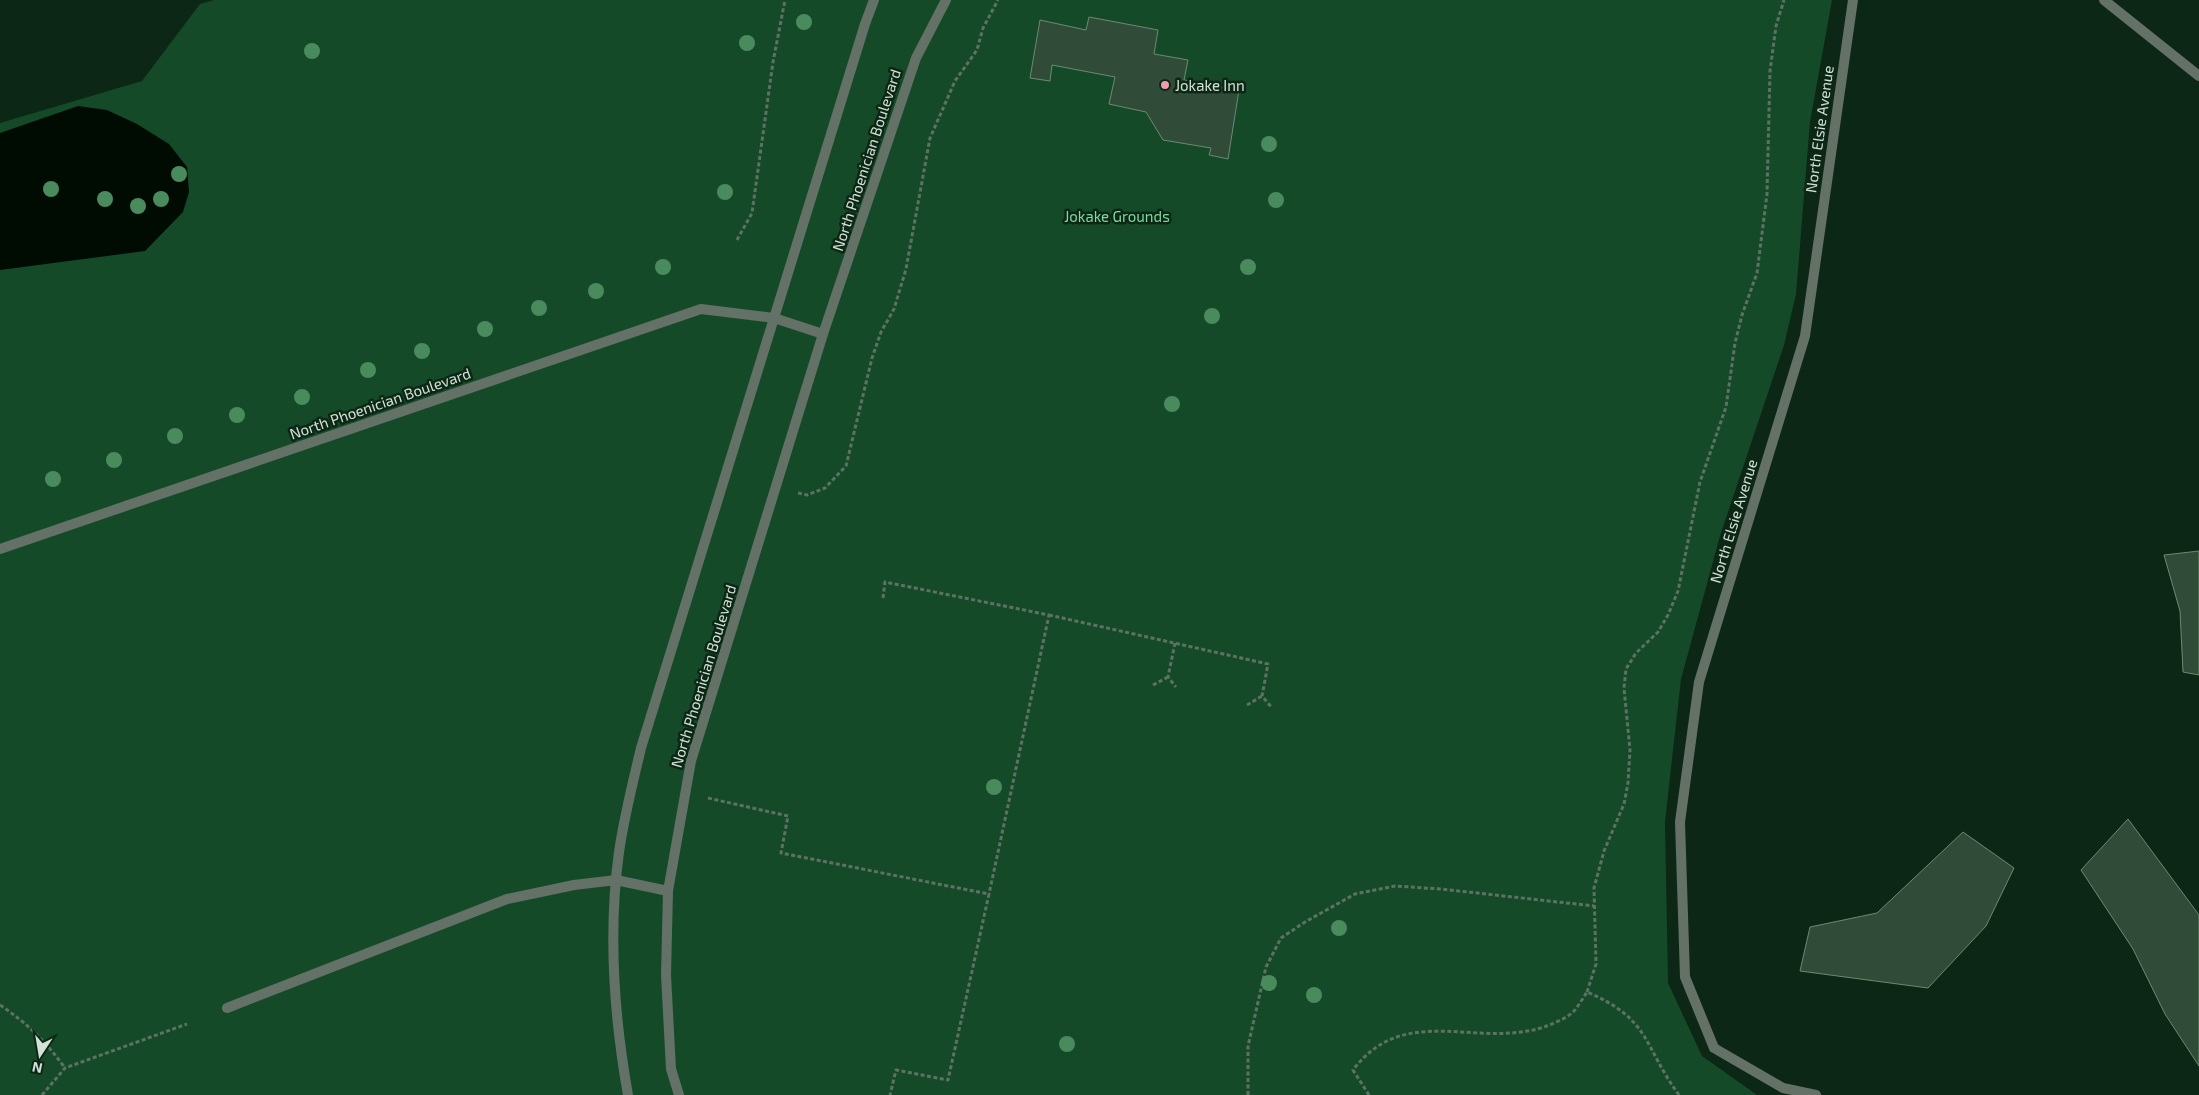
<svg xmlns="http://www.w3.org/2000/svg" width="2199" height="1095" font-family="'Exo 2',sans-serif">
<style>
.green{fill:#154a29}
.water{fill:#000c02}
.building{fill:#304c38;stroke:#6c8a73}
.lines{fill:none;stroke-linecap:round;stroke-linejoin:round}
.path{stroke:#5c7263;stroke-width:3;stroke-dasharray:4 2.5;stroke-linecap:butt}
.lane{stroke:#647167;stroke-width:10}
.street{stroke:#647167;stroke-width:10}
.tree{fill:#4a8b5e}
.poi-dot{fill:#f19ab2;stroke:#0c2715;stroke-width:2}
.labels{text-anchor:middle;dominant-baseline:central;stroke-width:5;stroke-linejoin:round;paint-order:stroke}
.poi-label{font-size:15px;fill:#d3e2d6;stroke:#0c2715;text-anchor:start}
.street-label{font-size:15px;fill:#d3e2d6;stroke:#0c2715}
.park-label{font-size:15px;fill:#7cdc99;stroke:#0c2715}
</style>
<rect width="100%" height="100%" fill="#0c2715"/>
<polygon class="green" points="214,0 1832,0 1810,122 1796,294 1784,345 1720,536 1681,679 1665,822 1668,983 1702,1056 1757,1095 0,1095 0,123 142,81 200,4"/>
<polygon class="water" points="78,106 107,110 137,124 169,144 187,167 189,192 183,212 145,251 0,270 0,133"/>
<g class="building">
<polygon points="1089,17 1158,30 1154,54 1188,60 1184,80 1239,90 1228,159 1209,155 1211,148 1163,140 1146,112 1109,104 1115,77 1052,65 1050,81 1030,78 1040,20 1086,30"/>
<polygon points="2199,551 2199,675 2183,672 2180,611 2164,555"/>
<polygon points="2128,819 2199,915 2199,1066 2165,1014 2133,949 2081,870"/>
<polygon points="1963,832 2014,868 1986,926 1928,988 1800,971 1810,927 1877,913"/>
</g>
<g class="lines">
<g class="path">
<polyline points="737,240 752,213 773,62 785,0"/>
<polyline points="798,493 807,495 825,488 846,466 872,358 881,332 894,309 906,269 930,138 955,81 977,50 983,28 998,0"/>
<polyline points="883,598 885,582 1049,615 989,894"/>
<polyline points="1049,615 1268,664 1262,696 1272,708"/>
<polyline points="1175,643 1168,677 1176,687"/>
<polyline points="1153,685 1168,677"/>
<polyline points="1247,705 1262,696"/>
<polyline points="708,798 788,816 781,853 989,894 948,1080 896,1070 890,1095"/>
<polyline points="1587,992 1596,964 1594,888 1604,851 1624,804 1628,783 1630,750 1624,688 1626,669 1636,653 1658,632 1668,615 1678,591 1700,482 1726,407 1735,343 1742,315 1757,273 1767,194 1770,71 1776,26 1784,0"/>
<path d="M0,1005C27,1023 46,1042 65,1068"/>
<polyline points="42,1095 65,1068 187,1024"/>
<polyline points="1248,1095 1248,1046 1266,967 1281,938 1305,922 1355,894 1395,886 1441,889 1594,906"/>
<path d="M1369,1095L1353,1070C1404,1002 1477,1049 1544,1027C1554,1023 1566,1019 1574,1011C1579,1005 1583,998 1587,992C1651,1019 1643,1046 1679,1095"/>
</g>
<polyline class="lane" points="227,1008 507,899 574,885 616,880 668,891"/>
<g class="street">
<polyline points="2104,0 2199,76"/>
<polyline points="0,549 701,309 774,318 823,334"/>
<path d="M628,1095C614,1016 608,932 619,852C624,817 633,782 641,748L865,24L874,0"/>
<polyline points="679,1095 671,1069 666,975 668,891 691,761 823,334 916,58 946,0"/>
<polyline points="1816,1095 1783,1088 1714,1048 1685,977 1680,822 1699,682 1805,336 1853,0"/>
</g>
</g>
<g class="tree">
<circle cx="804" cy="22" r="8"/>
<circle cx="747" cy="43" r="8"/>
<circle cx="312" cy="51" r="8"/>
<circle cx="1269" cy="144" r="8"/>
<circle cx="179" cy="174" r="8"/>
<circle cx="51" cy="189" r="8"/>
<circle cx="725" cy="192" r="8"/>
<circle cx="105" cy="199" r="8"/>
<circle cx="161" cy="199" r="8"/>
<circle cx="1276" cy="200" r="8"/>
<circle cx="138" cy="206" r="8"/>
<circle cx="663" cy="267" r="8"/>
<circle cx="1248" cy="267" r="8"/>
<circle cx="596" cy="291" r="8"/>
<circle cx="539" cy="308" r="8"/>
<circle cx="1212" cy="316" r="8"/>
<circle cx="485" cy="329" r="8"/>
<circle cx="422" cy="351" r="8"/>
<circle cx="368" cy="370" r="8"/>
<circle cx="302" cy="397" r="8"/>
<circle cx="1172" cy="404" r="8"/>
<circle cx="237" cy="415" r="8"/>
<circle cx="175" cy="436" r="8"/>
<circle cx="114" cy="460" r="8"/>
<circle cx="53" cy="479" r="8"/>
<circle cx="994" cy="787" r="8"/>
<circle cx="1339" cy="928" r="8"/>
<circle cx="1269" cy="983" r="8"/>
<circle cx="1314" cy="995" r="8"/>
<circle cx="1067" cy="1044" r="8"/>
</g>
<circle class="poi-dot" cx="1165" cy="85" r="5"/>
<g class="labels">
<g class="poi-label">
<text x="1175" y="85">Jokake Inn</text>
</g>
<g class="street-label">
<text transform="translate(1819 129) rotate(-82)">North Elsie Avenue</text>
<text transform="translate(866 160) rotate(-72)">North Phoenician Boulevard</text>
<text transform="translate(380 403) rotate(-19)">North Phoenician Boulevard</text>
<text transform="translate(1733 521) rotate(-73)">North Elsie Avenue</text>
<text transform="translate(703 676) rotate(-73)">North Phoenician Boulevard</text>
</g>
<g class="park-label">
<text x="1117" y="216">Jokake Grounds</text>
</g>
</g>
<g transform="translate(40 1055) rotate(192)" stroke="#0c2715" stroke-width="4" paint-order="stroke">
<path d="M0-4L9 19L0 12L-9 19Z" fill="#d3e2d6"/>
<text y="-8" font-size="14" font-weight="bold" text-anchor="middle" fill="#d3e2d6">N</text>
</g>
</svg>
